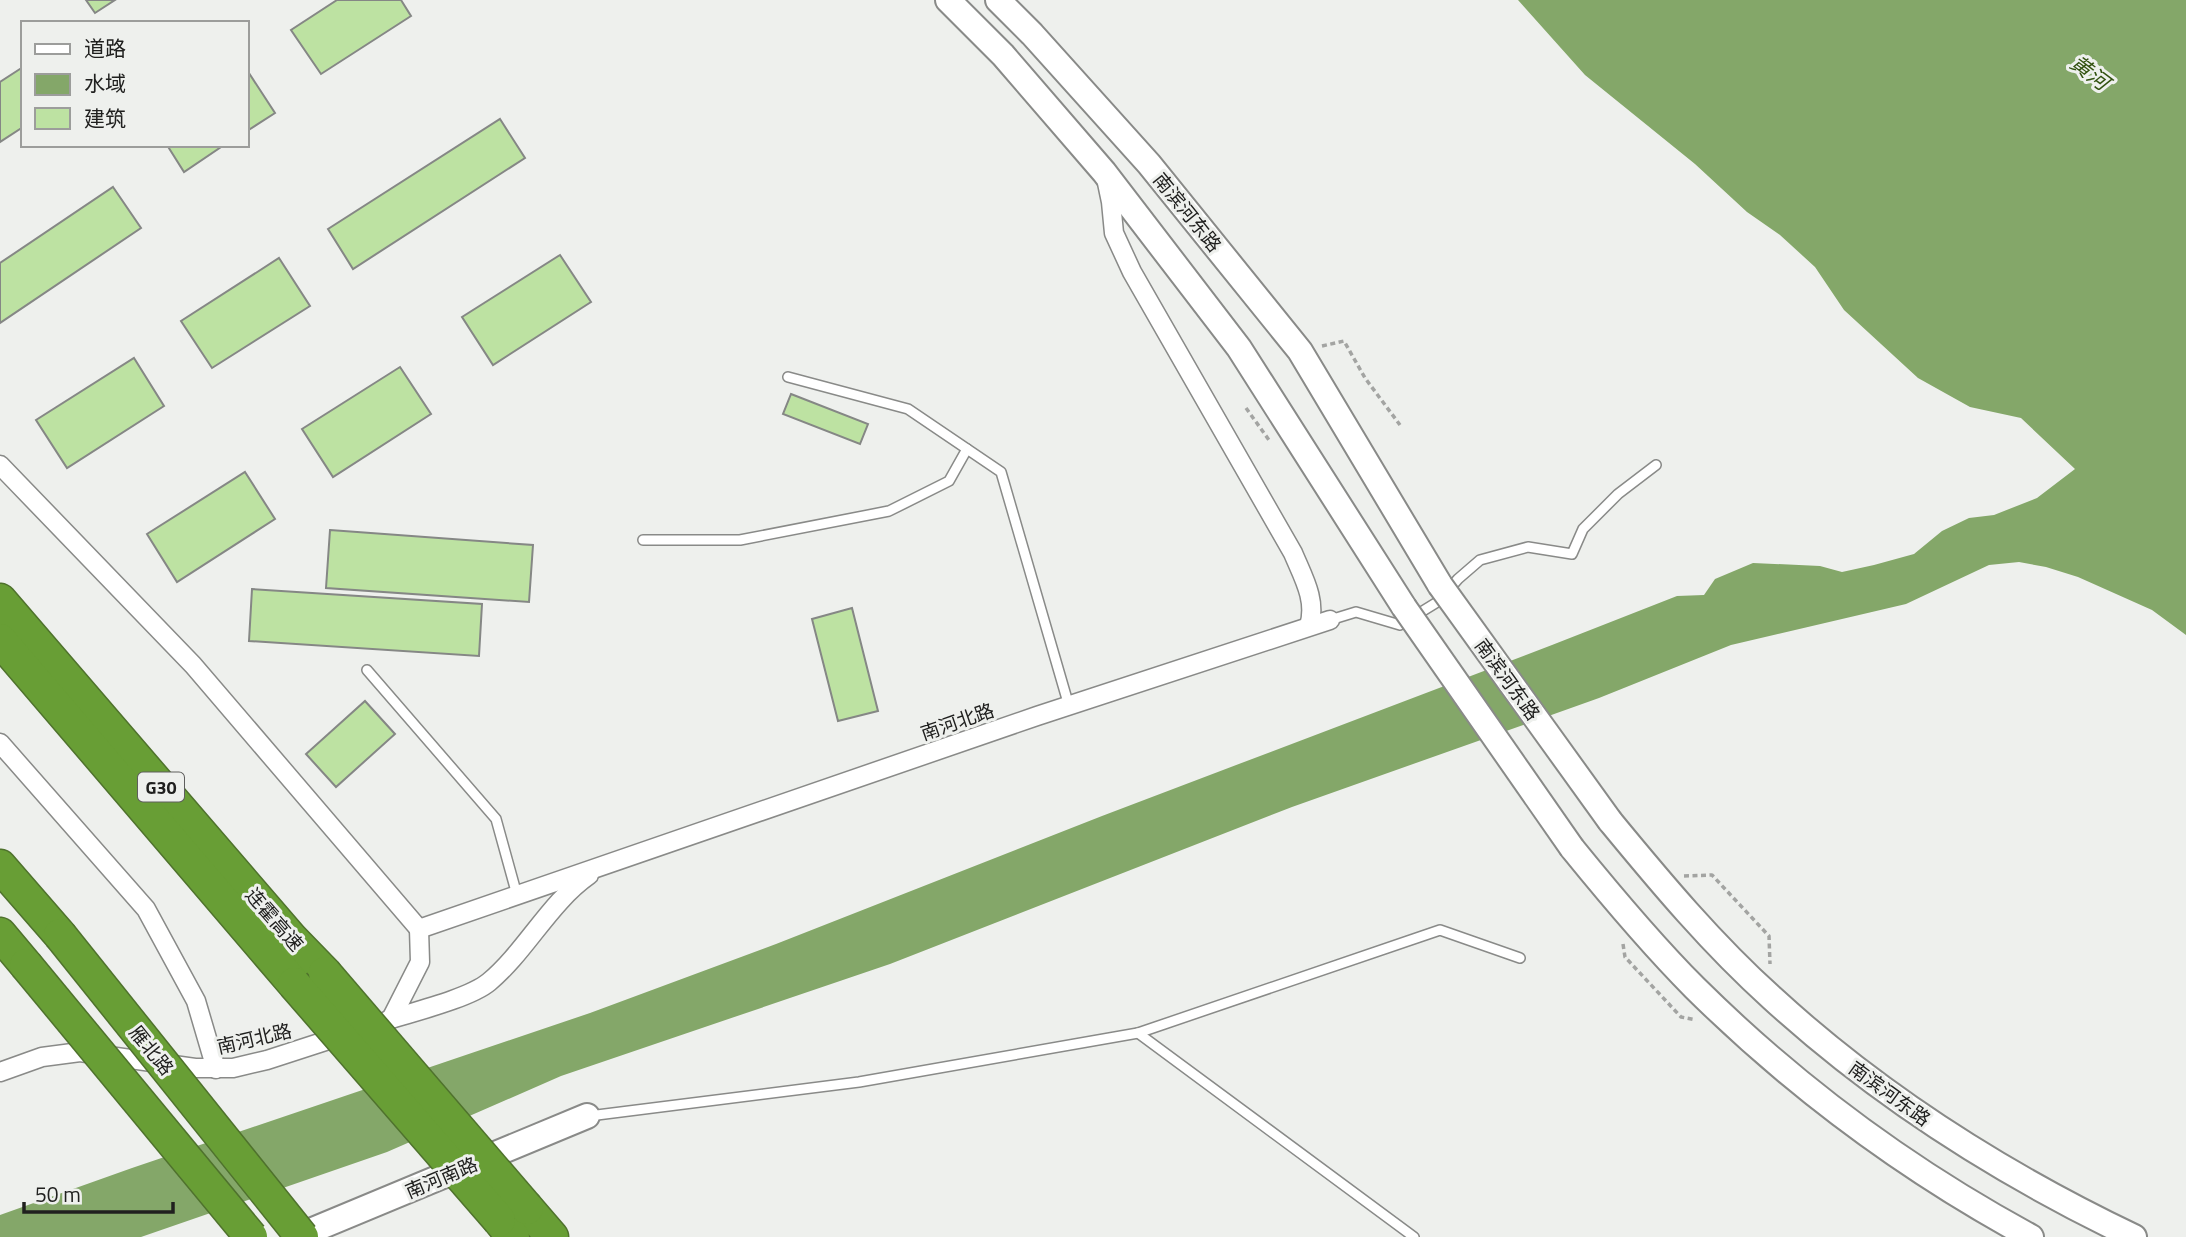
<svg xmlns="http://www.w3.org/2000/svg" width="2186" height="1237" font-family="'Titillium Web','Noto Sans SC',sans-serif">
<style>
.water{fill:#84a769}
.building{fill:#bde2a2;stroke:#858785;stroke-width:2}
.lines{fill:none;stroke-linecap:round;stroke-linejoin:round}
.lane-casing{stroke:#898a88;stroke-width:12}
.street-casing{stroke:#898a88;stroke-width:21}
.secondary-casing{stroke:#898a88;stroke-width:28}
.highway-casing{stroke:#4f722d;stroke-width:35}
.path{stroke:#a3a4a2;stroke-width:3.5;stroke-dasharray:5 3.5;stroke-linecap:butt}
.lane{stroke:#fff;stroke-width:9}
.street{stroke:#fff;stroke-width:18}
.secondary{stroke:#fff;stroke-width:24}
.highway{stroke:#689e35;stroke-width:32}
.secondary-bridge-casing{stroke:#898a88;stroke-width:28;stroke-linecap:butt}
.highway-bridge-casing{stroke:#4f722d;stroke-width:35;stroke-linecap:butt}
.secondary-bridge{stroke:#fff;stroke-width:24}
.highway-bridge{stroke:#689e35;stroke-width:32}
.labels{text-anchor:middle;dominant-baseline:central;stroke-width:6;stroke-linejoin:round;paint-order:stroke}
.shield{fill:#eef0ed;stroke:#5e5e5d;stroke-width:2}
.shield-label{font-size:18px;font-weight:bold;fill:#20201f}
.street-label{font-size:19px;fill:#20201f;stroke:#eef0ed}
.water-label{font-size:21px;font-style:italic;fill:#325210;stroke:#eef0ed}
</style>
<rect width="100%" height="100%" fill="#eef0ed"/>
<polygon class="water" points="1518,0 2186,0 2186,635 2152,610 2078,577 2046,567 2019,562 1989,565 1906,604 1731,645 1599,698 1292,807 890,964 561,1076 387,1152 141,1237 0,1237 0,1215 132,1168 590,1013 776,944 1102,816 1552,645 1677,596 1704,595 1715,579 1753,563 1820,566 1842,572 1874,565 1914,554 1942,531 1969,518 1994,515 2037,498 2075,469 2021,418 1970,407 1918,378 1844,310 1815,267 1780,235 1747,212 1695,164 1585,75"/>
<g class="building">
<polygon points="86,0 115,0 95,13"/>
<polygon points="337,0 401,0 411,16 321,74 291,30"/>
<polygon points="23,67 23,127 0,142 0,82"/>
<polygon points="247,70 275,113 247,131"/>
<polygon points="500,119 525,158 353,269 328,229"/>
<polygon points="167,145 224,145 184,172"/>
<polygon points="113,187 141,228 0,323 0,263"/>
<polygon points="560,255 591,302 493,365 462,317"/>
<polygon points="279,258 310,306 212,368 181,321"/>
<polygon points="134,358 164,406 67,468 36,420"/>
<polygon points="400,367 431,414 333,477 302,429"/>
<polygon points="791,394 868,424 860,444 783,414"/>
<polygon points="245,472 275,519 177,582 147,534"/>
<polygon points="330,530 533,545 529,602 326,588"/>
<polygon points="252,589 482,604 479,656 249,641"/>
<polygon points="852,608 878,711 838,721 812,619"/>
<polygon points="365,701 395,734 336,787 306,754"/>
</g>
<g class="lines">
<g class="lane-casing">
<g id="lane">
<polyline points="788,377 908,409 1001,472 1069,706"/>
<polyline points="643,540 740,540 889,511 949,481 967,449"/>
<polyline points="1330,620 1356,612 1400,625 1439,601 1458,579 1480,560 1528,547 1572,554 1583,529 1618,494 1656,465"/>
<polyline points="367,670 496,819 517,895"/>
<polyline points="1138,1033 1414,1237"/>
<polyline points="589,1116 859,1082 1138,1033 1440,930 1520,958"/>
</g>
</g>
<g class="street-casing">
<g id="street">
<path d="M1106,178L1111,202L1114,233L1132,272L1293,553C1303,577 1317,600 1309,626"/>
<polyline points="0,465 193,665 419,929"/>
<polyline points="0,743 146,909 196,1001 216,1069"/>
<polyline points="391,1019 420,962 419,929 1037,716 1330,620"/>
<path d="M388,1020C413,1012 470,998 489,982C526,951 549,903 589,875"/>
<polyline points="0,1072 42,1057 80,1052 195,1068 233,1068 267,1060 344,1035"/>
</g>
</g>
<g class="secondary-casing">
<g id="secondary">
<polyline points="948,0 1003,55 1104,172 1239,348 1404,607"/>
<polyline points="998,0 1032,34 1149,164 1300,351 1440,585"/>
<path d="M1610,821C1661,883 1712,944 1772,998C1880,1097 2002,1174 2134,1237"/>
<path d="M1572,848C1611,896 1651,944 1695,988C1795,1087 1907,1170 2031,1237"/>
<polyline points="296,1237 587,1116"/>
</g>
</g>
<g class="highway-casing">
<g id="highway">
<polyline points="0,600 291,938 325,973"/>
<polyline points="0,640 294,984"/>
<polyline points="0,866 60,935"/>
<polyline points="0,934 26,965"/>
<polyline points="527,1208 552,1237"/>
<polyline points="499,1220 513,1237"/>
</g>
</g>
<g class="path">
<polyline points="1322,346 1344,341 1365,378 1400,425"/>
<polyline points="1246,408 1269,440"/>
<polyline points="1684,876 1712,875 1769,936 1770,964"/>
<polyline points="1623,944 1625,957 1681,1017 1696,1020"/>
</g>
<use href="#lane" class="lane"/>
<use href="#street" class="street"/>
<use href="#secondary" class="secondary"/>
<use href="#highway" class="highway"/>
<g class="secondary-bridge-casing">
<g id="secondary-bridge">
<polyline points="1440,585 1610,821"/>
<polyline points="1404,607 1572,848"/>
</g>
</g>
<g class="highway-bridge-casing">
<g id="highway-bridge">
<polyline points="60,935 302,1237"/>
<polyline points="26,965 251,1237"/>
<polyline points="325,973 527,1208"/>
<polyline points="294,984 499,1220"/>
</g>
</g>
<use href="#secondary-bridge" class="secondary-bridge"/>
<use href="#highway-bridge" class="highway-bridge"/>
</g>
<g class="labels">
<rect class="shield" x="138" y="772.5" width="46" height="29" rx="5"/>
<g class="shield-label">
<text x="161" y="787">G30</text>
</g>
<g class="street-label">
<text transform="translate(1188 212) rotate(51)">南滨河东路</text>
<text transform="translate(1508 679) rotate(54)">南滨河东路</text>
<text transform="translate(957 721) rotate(-19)">南河北路</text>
<text transform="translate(275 919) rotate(49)">连霍高速</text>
<text transform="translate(254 1038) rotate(-13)">南河北路</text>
<text transform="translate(152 1050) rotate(51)">雁北路</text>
<text transform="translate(1890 1093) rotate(36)">南滨河东路</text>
<text transform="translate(441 1177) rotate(-23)">南河南路</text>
</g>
<g class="water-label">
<text transform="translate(2090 72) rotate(37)">黄河</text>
</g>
</g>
<rect x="21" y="21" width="228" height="126" fill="#eef0ed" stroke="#9c9d9b" stroke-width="2"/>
<rect x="35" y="44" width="35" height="10" fill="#ffffff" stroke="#9c9d9b" stroke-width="2"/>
<text x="84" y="56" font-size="21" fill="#20201f">道路</text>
<rect x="35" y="74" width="35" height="21" fill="#84a769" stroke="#9c9d9b" stroke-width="2"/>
<text x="84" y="91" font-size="21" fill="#20201f">水域</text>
<rect x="35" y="108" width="35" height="21" fill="#bde2a2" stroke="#9c9d9b" stroke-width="2"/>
<text x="84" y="126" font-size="21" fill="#20201f">建筑</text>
<path d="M24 1202v10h149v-10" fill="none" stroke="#20201f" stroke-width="3.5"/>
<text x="35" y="1202" font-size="21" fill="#20201f" stroke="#eef0ed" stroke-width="5" paint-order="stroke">50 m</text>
</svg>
